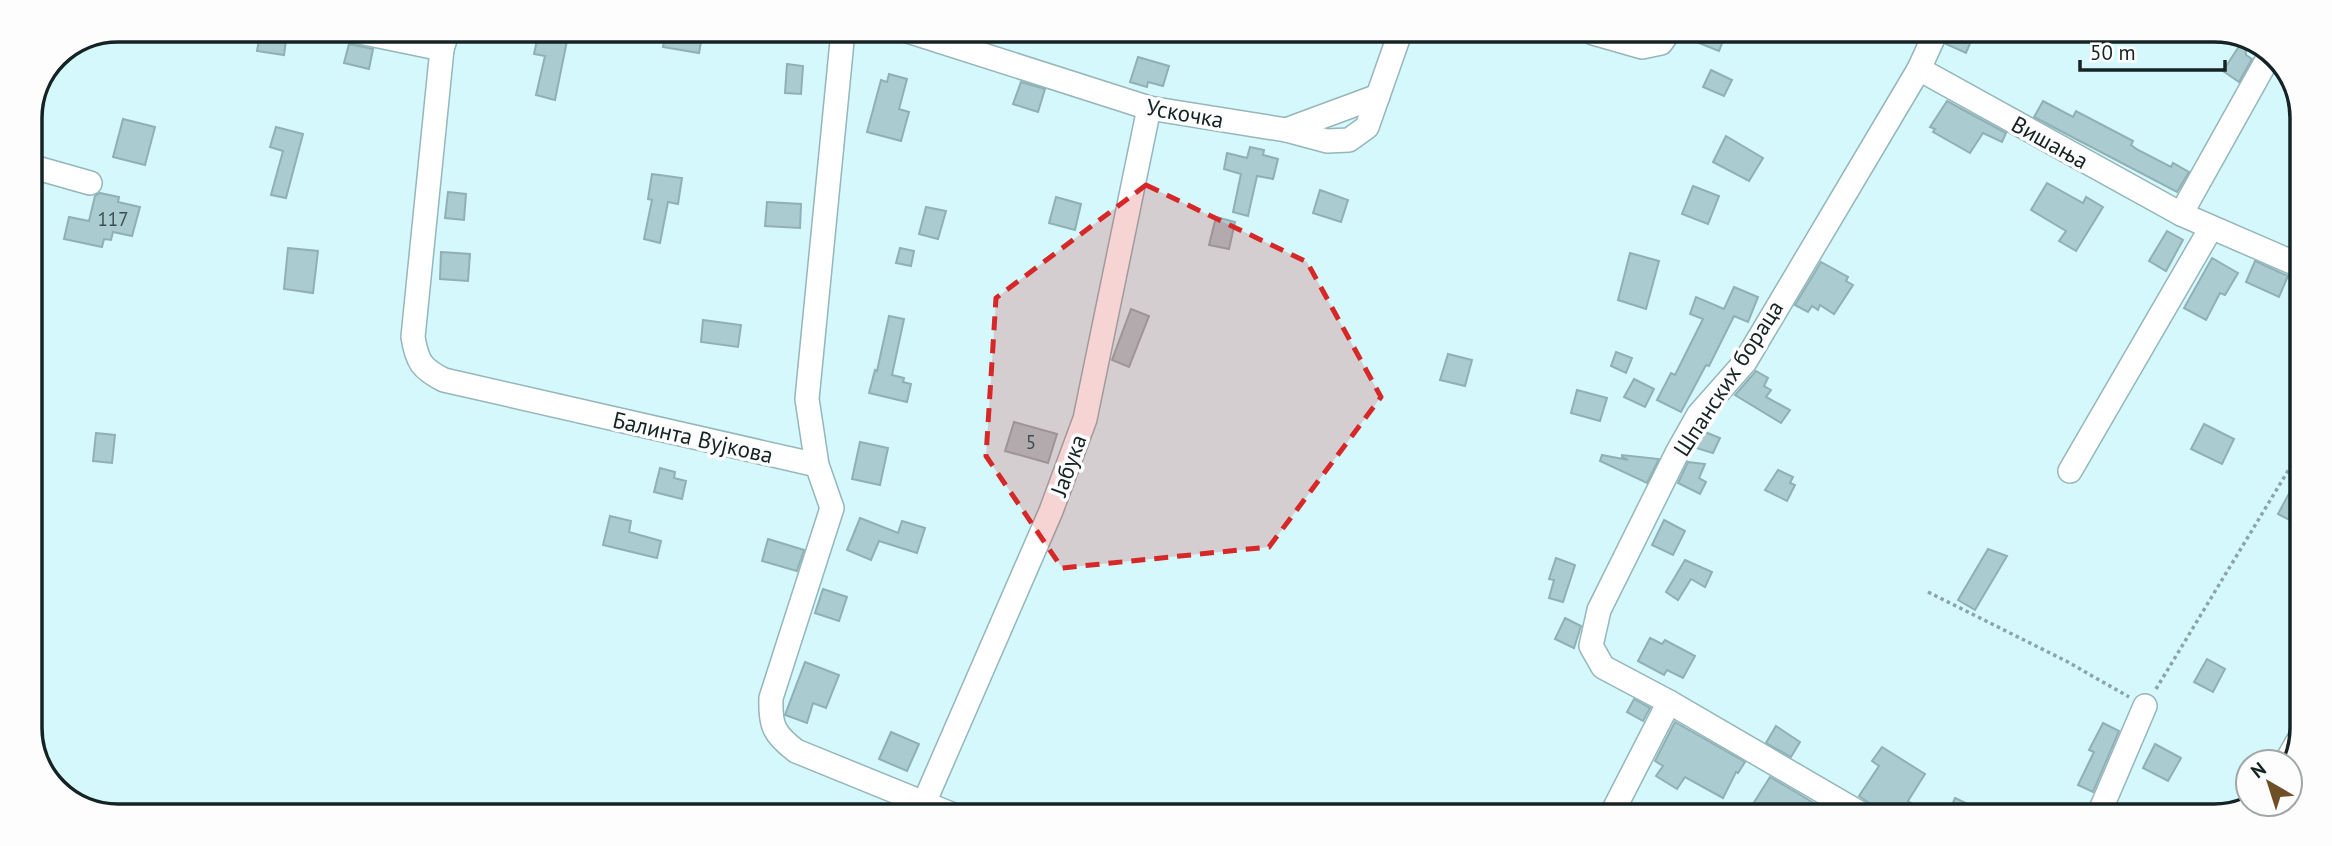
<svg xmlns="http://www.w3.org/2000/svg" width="2332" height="846" font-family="'PT Sans',sans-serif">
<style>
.building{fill:#aacbd0;stroke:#8fb0b5;stroke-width:2}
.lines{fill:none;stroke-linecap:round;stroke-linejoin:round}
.minor-casing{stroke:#95b6ba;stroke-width:26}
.path{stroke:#8aa5a8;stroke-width:3.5;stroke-dasharray:3.5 3.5;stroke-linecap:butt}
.minor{stroke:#fff;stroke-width:23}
.marked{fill:#d62828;fill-opacity:0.2;stroke:#d62828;stroke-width:5;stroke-dasharray:14 9;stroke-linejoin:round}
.labels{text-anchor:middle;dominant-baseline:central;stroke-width:7;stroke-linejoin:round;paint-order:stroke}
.number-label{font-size:19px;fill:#3b4d4f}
.street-label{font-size:23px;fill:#162324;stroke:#fdfdfd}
.rim{fill:none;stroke:#162324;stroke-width:3.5}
</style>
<rect width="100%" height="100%" fill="#d5f8fc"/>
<g class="building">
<polygon points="261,30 287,33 284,55 257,51"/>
<polygon points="539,31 569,31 555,100 536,95 545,56 534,54"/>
<polygon points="666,31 703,31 699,53 663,47"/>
<polygon points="1682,33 1726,33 1719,51 1681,36"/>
<polygon points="1949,34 1974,34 1966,53 1946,44"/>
<polygon points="2245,37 2246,55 2252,59 2239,82 2223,71"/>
<polygon points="349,44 373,49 369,69 344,63"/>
<polygon points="1138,57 1169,66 1163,86 1148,82 1147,87 1130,82"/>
<polygon points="787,64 803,66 801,94 785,93"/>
<polygon points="1711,70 1732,80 1724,96 1703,87"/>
<polygon points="889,74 907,79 899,109 909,112 901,141 867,132 881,80 887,82"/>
<polygon points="1021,82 1045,89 1038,112 1013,104"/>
<polygon points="1947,101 2006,133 2002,142 1983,133 1970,153 1933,132 1935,129 1930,127"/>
<polygon points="2043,101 2073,117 2076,111 2133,141 2131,145 2138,150 2171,167 2173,163 2189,172 2177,192 2034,117"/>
<polygon points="123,119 155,127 145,165 113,157"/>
<polygon points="276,127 303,134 286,198 271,195 283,151 270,147"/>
<polygon points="1726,136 1763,158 1749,181 1713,162"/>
<polygon points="1250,147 1264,150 1263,155 1278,159 1273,179 1257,176 1248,216 1233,212 1241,174 1224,169 1227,153 1247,158"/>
<polygon points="652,174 682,178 678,204 668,202 660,243 644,239 652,200 648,199"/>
<polygon points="2047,183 2083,203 2086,197 2103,207 2076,251 2059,241 2066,231 2031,210"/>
<polygon points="1693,186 1719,196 1708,224 1682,214"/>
<polygon points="1320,190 1348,200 1341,222 1313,213"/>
<polygon points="448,192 466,194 464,220 445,218"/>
<polygon points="100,193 119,197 118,202 140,207 132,236 113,232 111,240 104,239 102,247 64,239 69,217 89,221 95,196"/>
<polygon points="1056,197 1081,204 1075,230 1049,223"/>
<polygon points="767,202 801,204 800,228 765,226"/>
<polygon points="926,207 946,211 938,239 919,234"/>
<polygon points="1216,217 1235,222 1229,249 1209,245"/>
<polygon points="2167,231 2183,240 2166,271 2149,261"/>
<polygon points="288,248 318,251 313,293 284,289"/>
<polygon points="900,248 914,251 911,266 896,263"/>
<polygon points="441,252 470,254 468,281 440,279"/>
<polygon points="1630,253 1659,261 1646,309 1618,300"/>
<polygon points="2212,258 2238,273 2225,295 2220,293 2206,320 2184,308"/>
<polygon points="2255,261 2288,276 2279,297 2246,282"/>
<polygon points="1821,262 1848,277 1846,281 1853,285 1834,314 1820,305 1818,310 1812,306 1808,312 1795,305"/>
<polygon points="1734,287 1758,297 1748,322 1734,316 1709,366 1706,365 1681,412 1657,400 1671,373 1675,375 1703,319 1690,314 1696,297 1724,309"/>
<polygon points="1131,309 1149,316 1129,367 1112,360"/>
<polygon points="889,316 904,319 892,375 904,378 903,382 911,384 907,402 869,393 875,370 877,371"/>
<polygon points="703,320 741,325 738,347 701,342"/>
<polygon points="1616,352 1632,358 1626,373 1611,366"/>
<polygon points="1448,354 1472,360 1465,386 1440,380"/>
<polygon points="1756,371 1768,378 1764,386 1771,390 1766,397 1790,410 1781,423 1735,395"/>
<polygon points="1634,379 1654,389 1645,407 1624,397"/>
<polygon points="1577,390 1607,398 1600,421 1571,413"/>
<polygon points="1014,422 1057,434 1048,463 1005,451"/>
<polygon points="2204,424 2234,439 2222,464 2191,449"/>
<polygon points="1705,432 1720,438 1713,453 1696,448"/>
<polygon points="96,433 115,435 112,463 93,461"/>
<polygon points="860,442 888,448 880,485 852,479"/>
<polygon points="1602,455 1628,460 1622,457 1622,455 1659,459 1647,483 1600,461"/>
<polygon points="1688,462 1705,464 1699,478 1706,482 1700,494 1678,483"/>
<polygon points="660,468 675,472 674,478 686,481 682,499 654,492"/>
<polygon points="1778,470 1793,477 1790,483 1795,485 1787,501 1765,490"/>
<polygon points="2300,473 2299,521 2299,525 2278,514"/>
<polygon points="610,516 631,521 629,532 661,541 657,558 603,545"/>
<polygon points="860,518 898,533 902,521 925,528 917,553 879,541 871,560 847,550"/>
<polygon points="1664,520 1685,531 1673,555 1652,545"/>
<polygon points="768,539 804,550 797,571 762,561"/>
<polygon points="1988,549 2007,556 1975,610 1958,600"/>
<polygon points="1556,558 1575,565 1563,602 1549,598 1554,580 1549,579"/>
<polygon points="1685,560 1712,572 1705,587 1691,579 1678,600 1666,592"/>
<polygon points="823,589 847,597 839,621 815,613"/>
<polygon points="1565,618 1581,626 1574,648 1555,639"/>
<polygon points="1650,638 1662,644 1665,640 1695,656 1683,678 1667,670 1664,675 1638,661"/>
<polygon points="2207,659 2225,669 2213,692 2194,682"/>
<polygon points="805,662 839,675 826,708 813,703 807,723 785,715"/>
<polygon points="1634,699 1650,708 1643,721 1627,712"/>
<polygon points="1675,722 1745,762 1738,773 1736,772 1723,798 1685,777 1677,789 1656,776 1663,766 1655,761"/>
<polygon points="2103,723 2119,731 2093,792 2078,785 2094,752 2089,750"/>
<polygon points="1776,726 1800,742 1791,757 1766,743"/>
<polygon points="891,732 919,744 907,771 879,759"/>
<polygon points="2155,744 2181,758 2168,781 2143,768"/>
<polygon points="1882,747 1925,774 1908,801 1929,816 1888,816 1859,796 1879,766 1872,761"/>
<polygon points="1770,777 1799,794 1833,815 1746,815"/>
<polygon points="1955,798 1993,816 1947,816"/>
</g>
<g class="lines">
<g class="minor-casing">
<g id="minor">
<polyline points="350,30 442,49"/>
<path d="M448,30L442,49L413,337C417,362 422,369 444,380L817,465"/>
<path d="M843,31L807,399L817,465L832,508L771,698C770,726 774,734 796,751L951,814"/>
<polyline points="908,31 1149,108 1286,130 1327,141 1349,140 1367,127 1400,33"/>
<polyline points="1593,33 1642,47 1661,43 1668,33"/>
<polyline points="1919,69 2181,214 2301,266"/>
<polyline points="1286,130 1378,96"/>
<polyline points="30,166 90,183"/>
<polyline points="2181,214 2267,60"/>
<polyline points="2070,471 2211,228"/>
<polyline points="2286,762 2298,741"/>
<polyline points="924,803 1051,511 1085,419 1149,108"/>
<polyline points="1611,815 1669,702"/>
<polyline points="1863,815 1669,702 1603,667 1591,646 1599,610 1677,453 1699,414 1745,362 1919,69 1935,34"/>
<polyline points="2098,816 2145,706"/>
</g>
</g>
<g class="path">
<polyline points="1928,592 2068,662 2129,697"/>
<polyline points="2156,689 2300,451"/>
</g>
<use href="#minor" class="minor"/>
</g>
<path class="marked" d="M1146,185L1307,262L1381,397L1269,547L1062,568L986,456L996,298Z"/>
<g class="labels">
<g class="number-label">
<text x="113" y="219">117</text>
<text x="1031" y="442">5</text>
</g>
<g class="street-label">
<text transform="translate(1185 113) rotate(10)">Ускочка</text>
<text transform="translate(2050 142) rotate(29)">Вишања</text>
<text transform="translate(1728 378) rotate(-57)">Шпанских бораца</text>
<text transform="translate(693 437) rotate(13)">Балинта Вујкова</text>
<text transform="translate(1068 465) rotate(-70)">Јабука</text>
</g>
</g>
<path d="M0 0H2332V846H0ZM118 42H2214A76 76 0 0 1 2290 118V728A76 76 0 0 1 2214 804H118A76 76 0 0 1 42 728V118A76 76 0 0 1 118 42Z" fill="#fdfdfd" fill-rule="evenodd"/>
<path class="rim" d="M118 42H2214A76 76 0 0 1 2290 118V728A76 76 0 0 1 2214 804H118A76 76 0 0 1 42 728V118A76 76 0 0 1 118 42Z"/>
<g transform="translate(2269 783) rotate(321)"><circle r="33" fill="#fdfdfd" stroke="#a1a6a6" stroke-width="2"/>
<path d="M0-5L12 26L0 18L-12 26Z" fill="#6f4f25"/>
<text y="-10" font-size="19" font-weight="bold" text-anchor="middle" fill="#162324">N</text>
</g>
<path d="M2080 60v10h145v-10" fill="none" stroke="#162324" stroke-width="3.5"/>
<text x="2090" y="60" font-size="21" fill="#162324" stroke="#fdfdfd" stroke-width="5" paint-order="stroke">50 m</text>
</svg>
